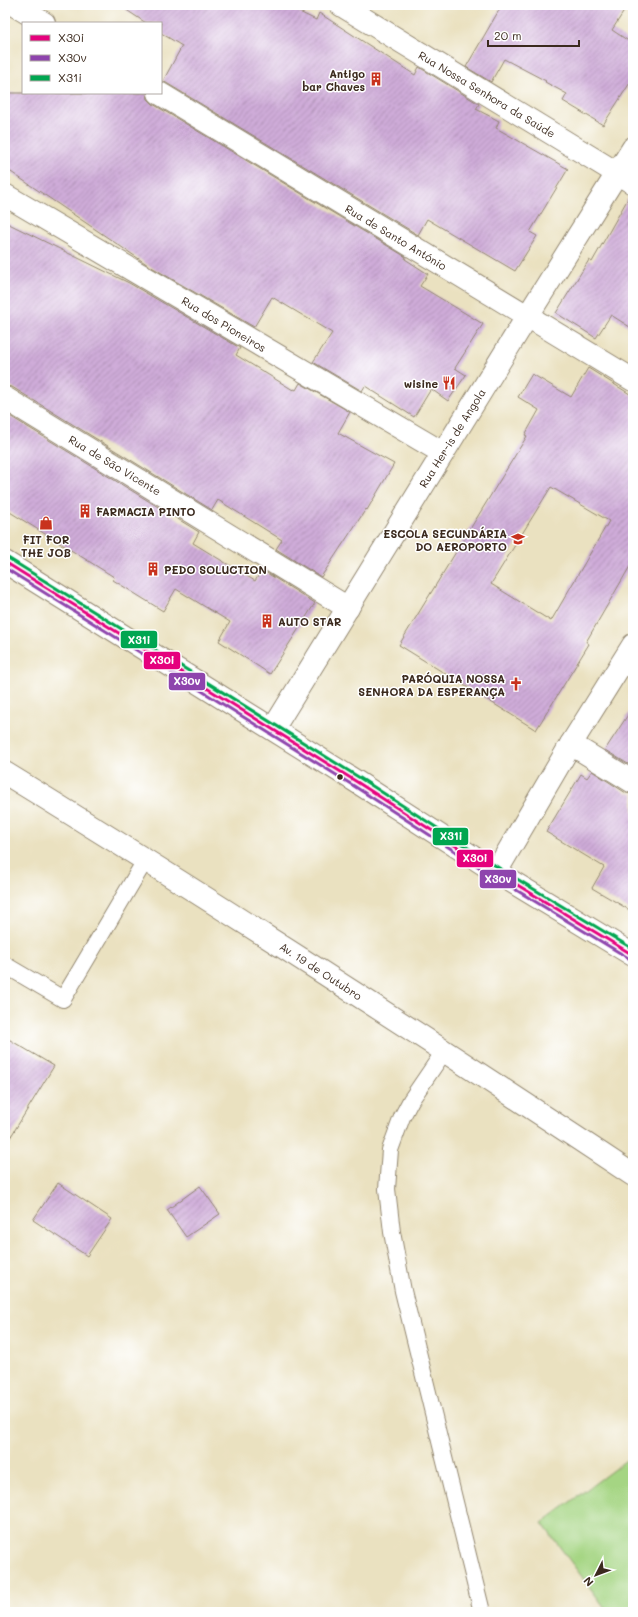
<svg xmlns="http://www.w3.org/2000/svg" width="638" height="1617" font-family="Mali,sans-serif">
<style>
.green{fill:#a5d583;stroke:#708050}
.building{fill:url(#building-hatch);fill-rule:evenodd}
.lines{fill:none;stroke-linecap:round;stroke-linejoin:round}
.service-casing{stroke:#92866f;stroke-width:18}
.minor-casing{stroke:#92866f;stroke-width:24}
.tertiary-casing{stroke:#92866f;stroke-width:24}
.service{stroke:#fff;stroke-width:16}
.minor{stroke:#fff;stroke-width:22}
.tertiary{stroke:#fff;stroke-width:22}
.bus-1-casing{stroke:#fff;stroke-width:6}
.bus-2-casing{stroke:#fff;stroke-width:6}
.bus-3-casing{stroke:#fff;stroke-width:6}
.bus-1{stroke:#e5007d;stroke-width:3}
.bus-2{stroke:#8e44ad;stroke-width:3}
.bus-3{stroke:#00a651;stroke-width:3}
.bus-dot{fill:#3b2a1e;stroke:#fff;stroke-width:1.5}
.labels{text-anchor:middle;dominant-baseline:central;stroke-width:3;stroke-linejoin:round;paint-order:stroke}
.poi-label{font-size:11px;font-weight:bold;fill:#3b2a1e;stroke:#fff;text-anchor:end}
.street-label{font-size:11px;fill:#3b2a1e;stroke:#fff}
.line-badge{stroke:#fff;stroke-width:1.5}
.badge-label{font-size:11px;text-anchor:middle;font-weight:bold;fill:#fff}
</style>
<defs>
<pattern id="building-hatch" width="6" height="6" patternUnits="userSpaceOnUse"><rect width="6" height="6" fill="#cfacd9"/><path d="M-1 1l2-2M0 6l6-6M5 7l2-2" fill="none" stroke="#a98caf"/></pattern>
</defs>
<rect width="100%" height="100%" fill="#fff"/>
<filter id="ink" filterUnits="userSpaceOnUse"><feTurbulence type="fractalNoise" baseFrequency=".025" numOctaves="2"/><feDisplacementMap in="SourceGraphic" scale="8" xChannelSelector="R" yChannelSelector="G"/><feConvolveMatrix kernelMatrix="1 2 1 2 8 2 1 2 1" color-interpolation-filters="sRGB"/></filter>
<filter id="wash" filterUnits="userSpaceOnUse"><feTurbulence type="fractalNoise" baseFrequency=".012" numOctaves="4" result="noise"/><feDisplacementMap in="SourceGraphic" scale="16" xChannelSelector="R" yChannelSelector="G"/><feGaussianBlur stdDeviation="0.9" result="paint"/><feColorMatrix in="noise" values="0 0 0 0 0 0 0 0 0 0 0 0 0 0 0 0 0 1.4 0 .05"/><feComposite in="paint" operator="in"/></filter>
<g filter="url(#wash)">
<rect width="100%" height="100%" fill="#eae1c0"/>
<polygon class="green" points="633,1455 633,1612 608,1612 542,1523"/>
<g id="blocks">
<g class="building">
<polygon points="119,5 285,5 316,20 319,13 415,75 419,67 479,104 476,109 499,121 496,128 568,169 530,232 537,236 515,271 427,219 418,235 163,81 182,46 161,33 161,23 146,23"/>
<polygon points="502,5 628,5 612,30 633,44 633,78 603,125 563,101 567,94 545,82 546,81 504,59 491,82 466,67"/>
<polygon points="5,93 147,93 148,99 153,104 406,257 405,259 428,274 420,286 483,324 455,368 466,375 448,401 431,389 414,417 365,386 362,391 313,362 332,333 272,297 254,327 148,265 5,168"/>
<polygon points="630,195 633,195 633,329 611,315 596,338 556,313 589,260 592,262"/>
<polygon points="5,222 129,283 240,348 236,355 293,390 294,389 296,390 300,383 350,412 338,433 394,464 367,510 366,509 321,577 276,549 282,540 218,500 212,510 12,387 5,386"/>
<path d="M588,368L633,396V561L586,642L589,644L536,730L399,645L527,436L525,435L539,410L518,397L532,374L571,397ZM551,487L609,521L551,621L491,584Z"/>
<polygon points="5,413 199,532 193,543 255,581 262,570 315,603 270,674 219,641 230,622 176,589 163,611 113,580 114,577 5,509"/>
<polygon points="633,707 633,767 605,750"/>
<polygon points="592,771 626,793 633,794 633,912 592,888 604,867 546,832 581,774 587,778"/>
<polygon points="5,1037 54,1066 5,1146"/>
<polygon points="58,1183 112,1219 87,1256 33,1220"/>
<polygon points="200,1186 220,1214 186,1237 167,1210"/>
</g>
</g>
</g>
<g filter="url(#ink)">
<use href="#blocks" fill-opacity="0" stroke="#92866f" stroke-width="1"/>
<g class="lines">
<g class="service-casing">
<g id="service">
<polyline points="5,965 63,999 146,859"/>
<polyline points="445,1050 411,1100 402,1117 390,1150 387,1189 392,1232 403,1291 482,1612"/>
</g>
</g>
<g class="minor-casing">
<g id="minor">
<polyline points="14,5 44,23"/>
<polyline points="341,5 633,183"/>
<polyline points="159,93 633,380"/>
<polyline points="5,195 443,453"/>
<polyline points="5,398 348,608"/>
<polyline points="273,729 527,317 633,148"/>
<polyline points="571,744 633,782"/>
<polyline points="496,872 571,744 633,645"/>
</g>
</g>
<g class="tertiary-casing">
<g id="tertiary">
<polyline points="5,562 357,782 496,872 633,955"/>
<path d="M5,773C217,903 426,1038 633,1175"/>
</g>
</g>
<use href="#service" class="service"/>
<use href="#minor" class="minor"/>
<use href="#tertiary" class="tertiary"/>
<g class="bus-1-casing">
<polyline id="bus-1" points="5,562 357,782 496,872 633,955"/>
</g>
<g class="bus-2-casing">
<polyline id="bus-2" points="5,568 354,786 493,876 630,959"/>
</g>
<g class="bus-3-casing">
<polyline id="bus-3" points="8,558 360,778 499,868 633,949"/>
</g>
<use href="#bus-1" class="bus-1"/>
<use href="#bus-2" class="bus-2"/>
<use href="#bus-3" class="bus-3"/>
</g>
</g>
<defs>
<g id="building-bare" transform="scale(1.08)"><path d="M-4-6H4V6H1V3H-1V6H-4ZM-2.5-4.3h1.7v1.8h-1.7ZM.8-4.3h1.7v1.8H.8ZM-2.5-1h1.7V.8h-1.7ZM.8-1h1.7V.8H.8Z" fill="#c8321e" stroke="#fff" stroke-width="2.5" paint-order="stroke"/></g>
<g id="restaurant-bare" transform="scale(1.08)"><path d="M-5-6h1v4h1v-4h1v4h1v-4h1v5L-1.5 .5V6h-2V.5L-5-1ZM5-6V6H3V1.5H1.5Q1.5-4 5-6Z" fill="#c8321e" stroke="#fff" stroke-width="2.5" paint-order="stroke"/></g>
<g id="shop-bare" transform="scale(1.08)"><path d="M-5-2.5h2.3a2.7 3.5 0 0 1 5.4 0H5L5.5 6h-11ZM-1.5-2.5h3a1.5 2.3 0 0 0-3 0Z" fill="#c8321e" stroke="#fff" stroke-width="2.5" paint-order="stroke"/></g>
<g id="school-bare" transform="scale(1.08)"><path d="M0-5L7-2L0 1L-7-2ZM-4 1L0 2.5L4 1V4Q0 6-4 4Z" fill="#c8321e" stroke="#fff" stroke-width="2.5" paint-order="stroke"/></g>
<g id="church-bare" transform="scale(1.08)"><path d="M-1.2-6h2.4v3.5h3.3v2.4h-3.3V6h-2.4V-.1h-3.3v-2.4h3.3Z" fill="#c8321e" stroke="#fff" stroke-width="2.5" paint-order="stroke"/></g>
</defs>
<g fill-rule="evenodd">
<use href="#building-bare" x="376" y="79"/>
<use href="#restaurant-bare" x="449" y="383"/>
<use href="#building-bare" x="85" y="511"/>
<use href="#shop-bare" x="46" y="523"/>
<use href="#school-bare" x="518" y="539"/>
<use href="#building-bare" x="153" y="569"/>
<use href="#building-bare" x="267" y="621"/>
<use href="#church-bare" x="516" y="684"/>
</g>
<circle class="bus-dot" cx="340" cy="777" r="3.5"/>
<g class="labels">
<g class="poi-label">
<text x="365" y="73">Antigo<tspan x="365" dy="13">bar Chaves</tspan></text>
<text x="438" y="383">wisine</text>
<text x="96" y="511" text-anchor="start">FARMACIA PINTO</text>
<text x="507" y="533">ESCOLA SECUNDÁRIA<tspan x="507" dy="13">DO AEROPORTO</tspan></text>
<text x="46" y="539" text-anchor="middle">FIT FOR<tspan x="46" dy="13">THE JOB</tspan></text>
<text x="164" y="569" text-anchor="start">PEDO SOLUCTION</text>
<text x="278" y="621" text-anchor="start">AUTO STAR</text>
<text x="505" y="678">PARÓQUIA NOSSA<tspan x="505" dy="13">SENHORA DA ESPERANÇA</tspan></text>
</g>
<g class="street-label">
<text transform="translate(487 94) rotate(31)">Rua Nossa Senhora da Saúde</text>
<text transform="translate(396 237) rotate(31)">Rua de Santo António</text>
<text transform="translate(224 324) rotate(31)">Rua dos Pioneiros</text>
<text transform="translate(452 438) rotate(-58)">Rua Her-is de Angola</text>
<text transform="translate(115 465) rotate(31)">Rua de São Vicente</text>
<text transform="translate(321 971) rotate(33)">Av. 19 de Outubro</text>
</g>
</g>
<g class="line-badge">
<rect x="120" y="630" width="38" height="19" rx="4" fill="#00a651"/>
<rect x="143" y="651" width="38" height="19" rx="4" fill="#e5007d"/>
<rect x="168" y="672" width="38" height="19" rx="4" fill="#8e44ad"/>
<rect x="432" y="827" width="37" height="19" rx="4" fill="#00a651"/>
<rect x="456" y="849" width="38" height="19" rx="4" fill="#e5007d"/>
<rect x="479" y="869" width="38" height="20" rx="4" fill="#8e44ad"/>
</g>
<g class="badge-label">
<text x="139" y="644">X31i</text>
<text x="162" y="664">X30i</text>
<text x="187" y="685">X30v</text>
<text x="451" y="840">X31i</text>
<text x="475" y="862">X30i</text>
<text x="498" y="883">X30v</text>
</g>
<rect width="638" height="1617" fill="none" stroke="#fff" stroke-width="20"/>
<rect x="22" y="22" width="140" height="72" fill="#ffffff" stroke="#b1aaa5"/>
<rect x="30" y="35" width="20" height="6" fill="#e5007d" stroke="#b1aaa5"/>
<text x="58" y="42" font-size="12" fill="#3b2a1e">X30i</text>
<rect x="30" y="55" width="20" height="6" fill="#8e44ad" stroke="#b1aaa5"/>
<text x="58" y="62" font-size="12" fill="#3b2a1e">X30v</text>
<rect x="30" y="75" width="20" height="6" fill="#00a651" stroke="#b1aaa5"/>
<text x="58" y="82" font-size="12" fill="#3b2a1e">X31i</text>
<g transform="translate(596 1575) rotate(228)" stroke="#ffffff" stroke-width="3" paint-order="stroke">
<path d="M0-3L7 15L0 10L-7 15Z" fill="#3b2a1e"/>
<text y="-6" font-size="11" font-weight="bold" text-anchor="middle" fill="#3b2a1e">N</text>
</g>
<path d="M488 40v6h91v-6" fill="none" stroke="#3b2a1e" stroke-width="2"/>
<text x="494" y="40" font-size="12" fill="#3b2a1e" stroke="#ffffff" stroke-width="3" paint-order="stroke">20 m</text>
</svg>
